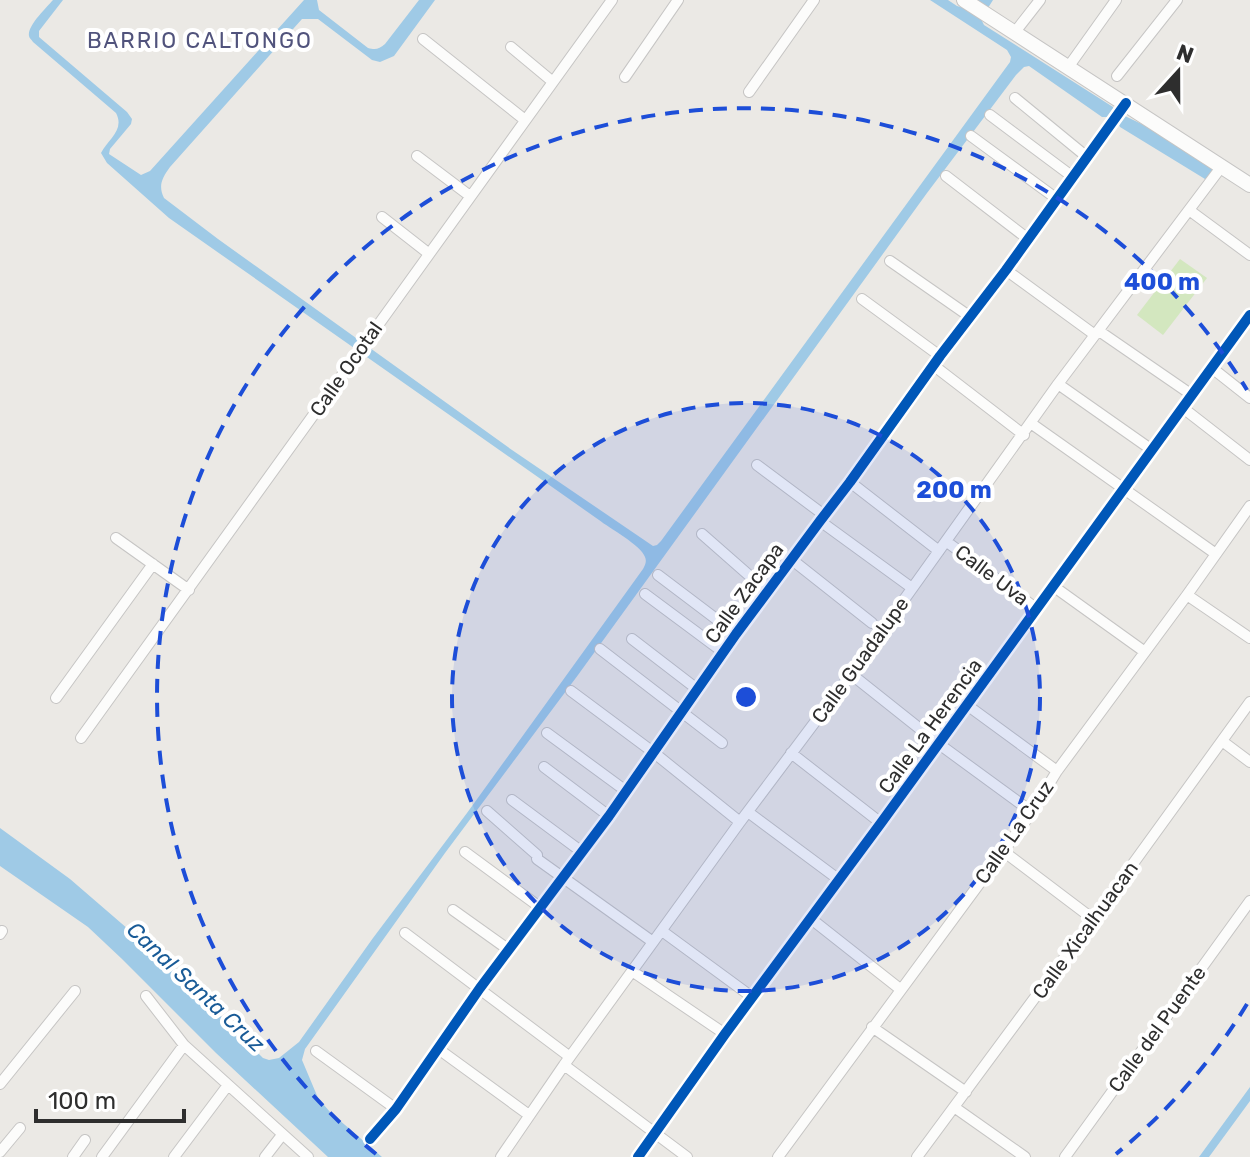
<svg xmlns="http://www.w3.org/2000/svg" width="1250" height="1157" font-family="Rubik,sans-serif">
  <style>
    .pitch { fill: #d3e7bf }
    .water { fill: #9fcae6 }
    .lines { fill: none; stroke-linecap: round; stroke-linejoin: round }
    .street-casing { stroke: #c6c5c4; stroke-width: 12 }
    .secondary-casing { stroke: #c6c5c4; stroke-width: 16 }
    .street { stroke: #fcfcfb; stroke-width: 10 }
    .secondary { stroke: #fcfcfb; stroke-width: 14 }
    .cycleway-casing { stroke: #fff; stroke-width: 15 }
    .cycleway { stroke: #0057b8; stroke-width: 10 }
    .ring { fill: none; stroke: #1d4ed8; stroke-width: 4; stroke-dasharray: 14 10 }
    .labels { text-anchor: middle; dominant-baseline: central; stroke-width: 8; stroke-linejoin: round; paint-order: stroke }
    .street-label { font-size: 20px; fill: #2e2e2e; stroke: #fff }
    .neighbourhood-label { font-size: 22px; letter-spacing: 2px; fill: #51537c; stroke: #fff }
    .water-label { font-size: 22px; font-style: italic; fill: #195b97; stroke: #fff }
    .centre { fill: #1d4ed8; stroke: #fff; stroke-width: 4 }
    .ring-label { font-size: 24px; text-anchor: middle; font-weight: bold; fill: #1d4ed8; stroke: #fff; stroke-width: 8; stroke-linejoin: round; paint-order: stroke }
  </style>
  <rect width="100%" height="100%" fill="#ebe9e5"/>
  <path class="pitch" d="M1180,259L1207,278L1163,335L1137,315Z"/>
  <path class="water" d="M53,0H63L39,31V37L127,112L132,119L131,124L110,149L109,154L141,175L150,171L304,0H317L319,10L368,48C376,50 379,49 385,44L419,0H435L394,56L380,62L372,60L318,19H302L170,167C162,178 158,186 164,198L218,239L512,450L653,546L657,545L661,541L1010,62L1011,57L1007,50L930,0H948L957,6L967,9L978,0H993L981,19L984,25L1113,107V111L1109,117H1102L1029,66L1024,67L1016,75L927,193L578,675L445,853L305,1049L302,1060L318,1098L330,1112L382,1157H328L216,1053L122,959L88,927L0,866V828L70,879L172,967L263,1058L269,1060L279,1058L299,1042L373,938L467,813L643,569C645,565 647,562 645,557C641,545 609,528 599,520L169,218L107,163L101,153C108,139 125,130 116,113L33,42C32,40 29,38 29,36C27,26 47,7 53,0Z
    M1125,116L1154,130L1212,168L1213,171L1209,178L1205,179L1120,127L1118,123Z
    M1250,1087V1101L1209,1157H1199Z"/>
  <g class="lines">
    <g class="street-casing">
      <path id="street" d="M1015,32L1040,0
        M423,39L525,120
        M511,47L553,82
        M1069,66L1116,0
        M1117,76L1177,0
        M625,77L678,0
        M749,92L814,0
        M1015,98L1087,157
        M990,115L1073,177
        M971,136L1057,199
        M417,156L470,196
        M946,176L1028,239
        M1189,210L1250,255
        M382,217L428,253
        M890,261L969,316
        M1006,270L1095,335
        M862,299L940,356
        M1099,331L1192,395
        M933,365L1024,435
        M1212,368L1250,398
        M1058,384L1152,450
        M1183,408L1250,460
        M1032,424L1216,554
        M757,465L824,515
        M850,482L939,551
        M820,521L912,588
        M702,534L768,592
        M116,538L189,590
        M947,542L1037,609
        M791,559L872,623
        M658,575L736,634
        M1053,586L1145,652
        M645,594L723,652
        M1187,595L1250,638
        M632,639L697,689
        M600,649L722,743
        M851,674L939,744L1032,812
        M571,691L653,752L740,822
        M56,698L153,564
        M967,705L1057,771
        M547,733L626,791
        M81,738C259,493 434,245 612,0
        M1222,741L1250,762
        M791,753L881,823
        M544,767L609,816
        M512,800L582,852
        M487,811L537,855V859L653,942
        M748,812L838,879
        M1003,851L1093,919
        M465,852L541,908
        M453,910L509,950
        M810,918L900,989
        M662,931L752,997
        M405,933L570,1057
        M0,934L2,931
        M632,971L725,1034
        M146,996L184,1045L308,1157
        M872,1027L966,1092
        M437,1048L529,1115
        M316,1051L396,1109
        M564,1065L687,1157
        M0,1084L75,991
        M954,1107L1025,1157
        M370,1139L396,1109L480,988L609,816L736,634L820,521L850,482L940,356L1006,270L1126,103
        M0,1152L20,1128
        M73,1157L85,1140
        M102,1157L184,1045
        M174,1157L228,1085
        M265,1157L282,1135
        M501,1157L564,1065L740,822L851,674L1058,384L1222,166
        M638,1157L725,1034L881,823L1250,315
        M778,1157L1032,812L1057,771L1187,595L1250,506
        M917,1157L1093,919L1250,702
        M1065,1157L1250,901"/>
    </g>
    <g class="secondary-casing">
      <path id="secondary" d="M964,0L1250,185"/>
    </g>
    <use href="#street" class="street"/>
    <use href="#secondary" class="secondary"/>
    <g class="cycleway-casing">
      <path id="cycleway" d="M370,1139L396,1109L480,988L609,816L736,634L820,521L850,482L940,356L1006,270L1126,103
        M638,1157L725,1034L881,823L1250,315"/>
    </g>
    <use href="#cycleway" class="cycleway"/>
  </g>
  <circle cx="746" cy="697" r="294" fill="#1d4ed8" fill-opacity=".12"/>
  <g class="ring">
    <circle cx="746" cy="697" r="294"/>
    <path d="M1247 1004A588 588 0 0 1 1116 1154M376 1154A588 588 0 1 1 1247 390"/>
  </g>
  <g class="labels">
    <g class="street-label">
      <text transform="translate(346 369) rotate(-55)">Calle Ocotal</text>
      <text transform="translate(992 575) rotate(37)">Calle Uva</text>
      <text transform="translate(744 593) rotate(-54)">Calle Zacapa</text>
      <text transform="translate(860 660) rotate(-54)">Calle Guadalupe</text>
      <text transform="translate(930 726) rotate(-54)">Calle La Herencia</text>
      <text transform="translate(1014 832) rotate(-55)">Calle La Cruz</text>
      <text transform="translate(1085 930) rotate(-54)">Calle Xicalhuacan</text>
      <text transform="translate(1157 1029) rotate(-54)">Calle del Puente</text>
    </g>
    <g class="neighbourhood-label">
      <text x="200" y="40">BARRIO CALTONGO</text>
    </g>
    <g class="water-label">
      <text transform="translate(196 987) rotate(43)">Canal Santa Cruz</text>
    </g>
  </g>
  <circle cx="746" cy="697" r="12" class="centre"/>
  <g class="ring-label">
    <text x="1162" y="290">400 m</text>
    <text x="954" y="498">200 m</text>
  </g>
  <g transform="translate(1178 72) rotate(21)" stroke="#ffffff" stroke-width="6" paint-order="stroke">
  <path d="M0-6L14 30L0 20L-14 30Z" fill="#2e2e2e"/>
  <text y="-12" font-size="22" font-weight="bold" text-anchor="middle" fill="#2e2e2e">N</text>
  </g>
  <path d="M36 1109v12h148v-12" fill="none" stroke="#2e2e2e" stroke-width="4"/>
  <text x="48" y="1109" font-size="24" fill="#2e2e2e" stroke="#ffffff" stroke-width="6" paint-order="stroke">100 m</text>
</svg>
